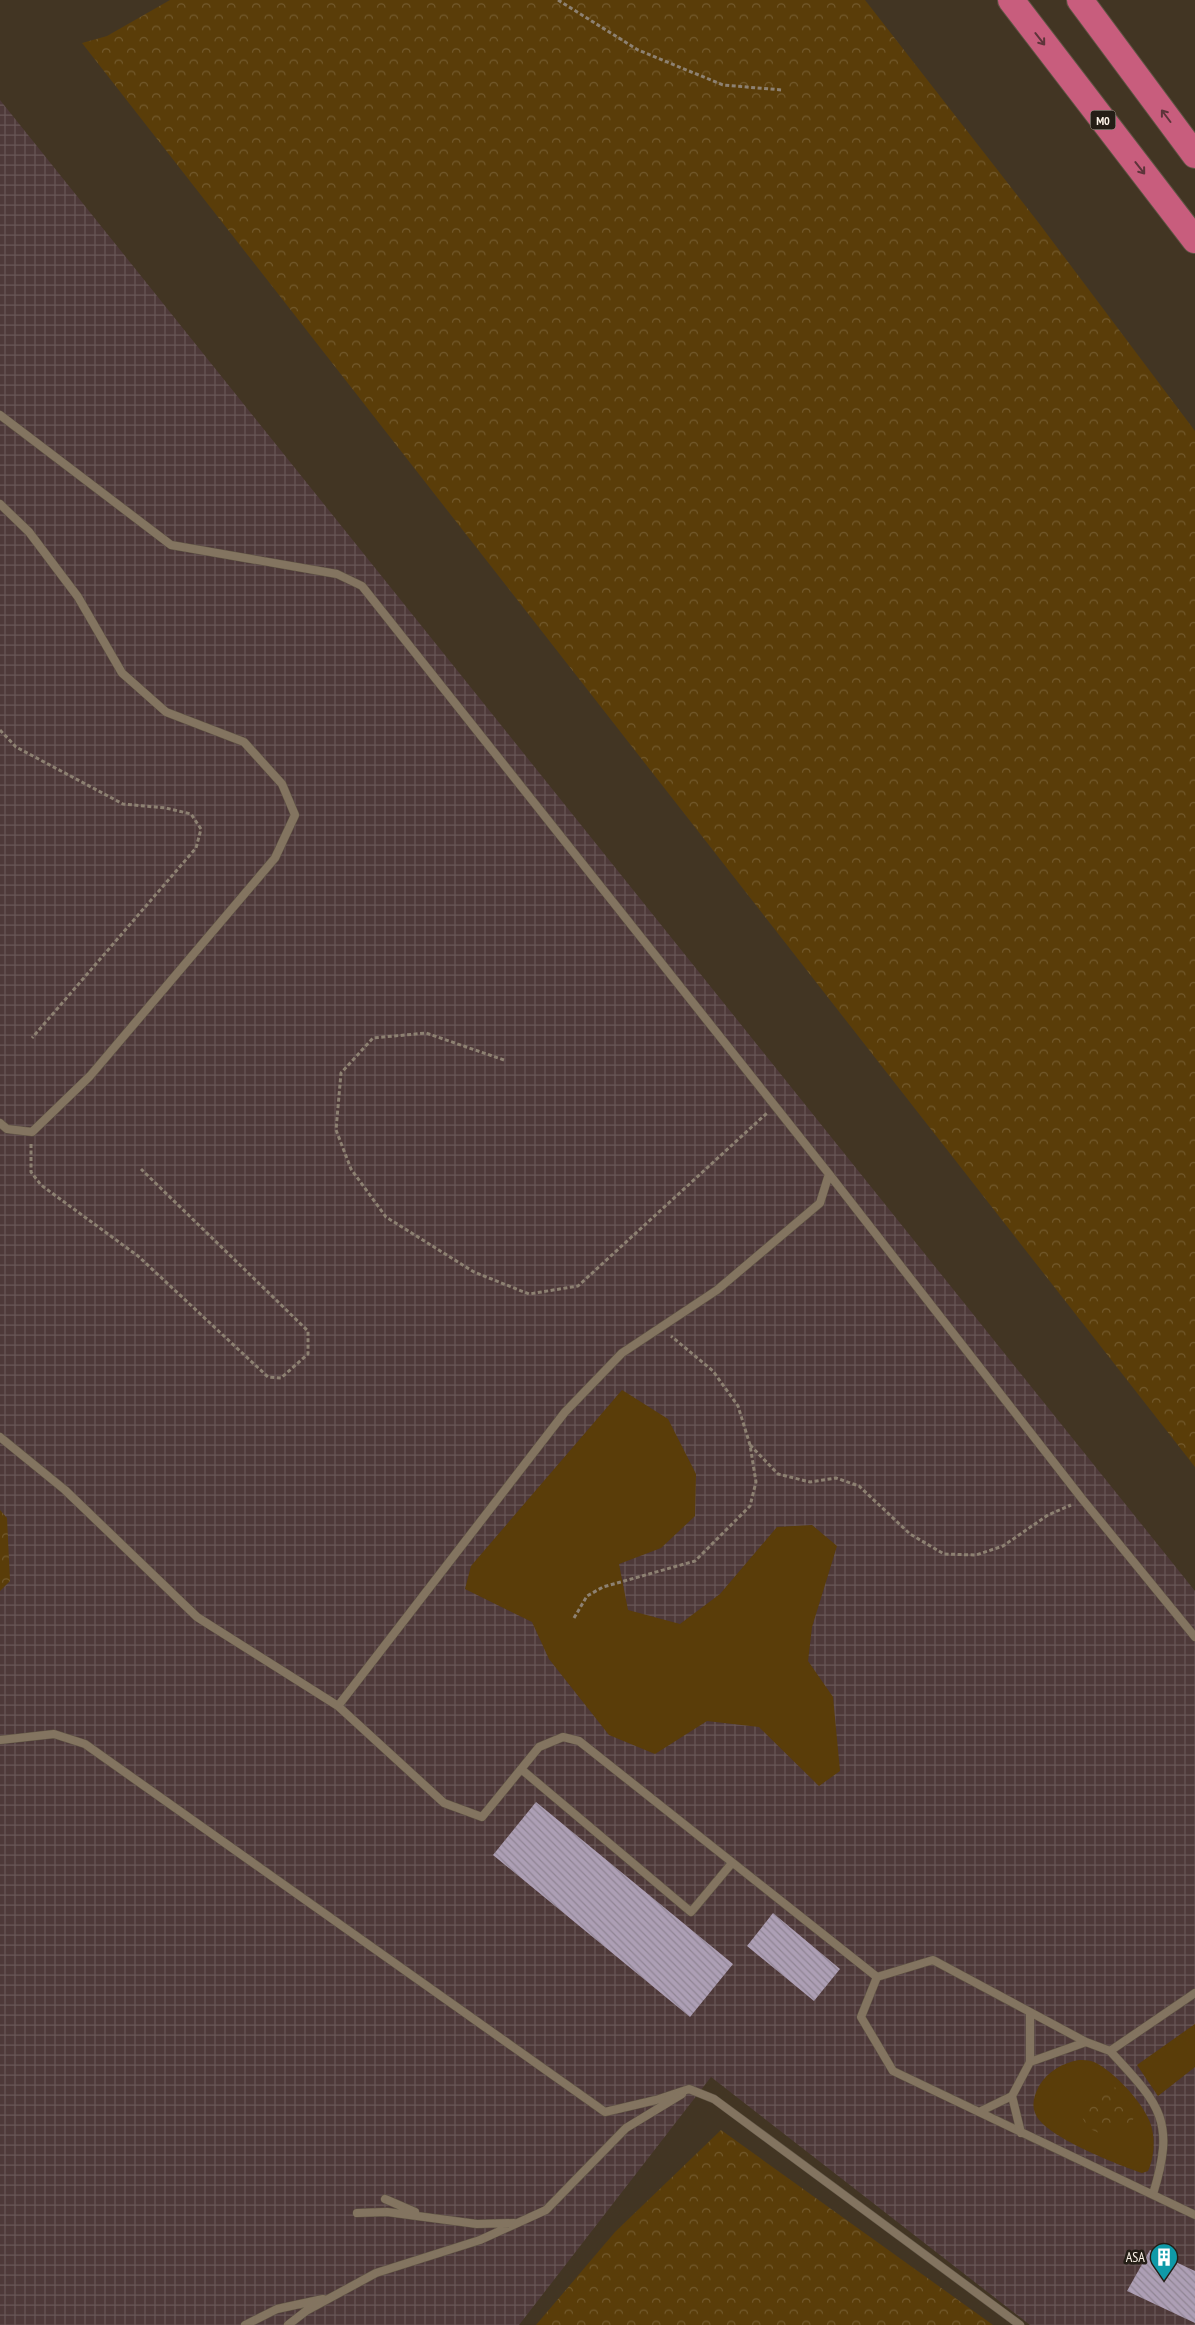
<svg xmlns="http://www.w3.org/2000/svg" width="1195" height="2325" font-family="'PT Sans Narrow',sans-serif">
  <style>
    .industrial { fill: url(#industrial-grid) }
    .grass { fill: #5a3d09 }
    .forest { fill: url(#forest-crowns) }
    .building { fill: url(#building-back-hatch) }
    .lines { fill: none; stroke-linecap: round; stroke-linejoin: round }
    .service-casing { stroke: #5f5444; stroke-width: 9 }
    .trunk-casing { stroke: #5f5444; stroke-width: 28 }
    .path { stroke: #8d8172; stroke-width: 3; stroke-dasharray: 4 2.5; stroke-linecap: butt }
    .service { stroke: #837460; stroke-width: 8 }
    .trunk { stroke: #c85d7d; stroke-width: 26 }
    .oneway { stroke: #5d343a }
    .labels { text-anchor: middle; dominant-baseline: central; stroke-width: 5; stroke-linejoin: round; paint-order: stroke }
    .shield { fill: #241e16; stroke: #bbb3a9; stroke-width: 1 }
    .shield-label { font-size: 12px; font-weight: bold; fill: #fcf3e8 }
    .poi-label { font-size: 14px; fill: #fcf3e8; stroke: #241e16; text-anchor: end }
  </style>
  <defs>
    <pattern id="industrial-grid" width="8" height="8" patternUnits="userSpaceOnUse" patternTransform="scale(1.25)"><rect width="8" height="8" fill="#4e3939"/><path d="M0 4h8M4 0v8" fill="none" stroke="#685656"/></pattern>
    <pattern id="forest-crowns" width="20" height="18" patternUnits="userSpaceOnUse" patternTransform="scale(1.25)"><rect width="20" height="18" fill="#5a3d09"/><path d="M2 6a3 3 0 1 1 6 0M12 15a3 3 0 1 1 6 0" fill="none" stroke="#735a2d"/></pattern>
    <pattern id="building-back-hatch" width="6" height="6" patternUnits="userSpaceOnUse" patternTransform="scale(1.25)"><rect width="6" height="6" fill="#ad9fb5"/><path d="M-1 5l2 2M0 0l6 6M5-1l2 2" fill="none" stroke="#908594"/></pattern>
  </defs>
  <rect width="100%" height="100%" fill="#423523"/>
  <path class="industrial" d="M0,100L1195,1591V2325H1030L711,2077L519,2325H0Z"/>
  <path class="grass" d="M622,1390L668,1419L696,1474L695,1516L661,1548L619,1564L628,1610L680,1624L720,1594L777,1527L812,1525L837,1546L812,1627L808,1661L833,1697L840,1771L819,1786L759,1727L707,1721L655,1754L609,1735L549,1659L532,1622L465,1589L471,1566Z
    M1195,2024V2067L1158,2096L1137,2065Z
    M1079,2060C1083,2060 1088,2060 1091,2061C1109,2066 1141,2101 1148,2118C1156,2133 1155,2156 1148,2171L1142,2173C1119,2165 1046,2137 1036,2115C1031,2105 1034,2096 1039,2086C1048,2071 1063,2063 1079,2060Z"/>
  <path class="forest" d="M170,0H865L1038,222L1195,431V1467L82,43L107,36Z
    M0,1510L7,1518L10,1581L0,1591Z
    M1111,2082L1136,2114L1130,2125L1118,2122L1103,2134C1087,2130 1082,2122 1080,2106L1091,2095Z
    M721,2130L993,2325H536L615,2232Z"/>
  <path class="building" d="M536,1802L733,1964L690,2017L493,1855Z
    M773,1913L840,1969L814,2001L747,1946Z
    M1150,2250L1195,2271V2323L1127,2291Z"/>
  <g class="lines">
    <g class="service-casing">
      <path id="service" d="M0,415L171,545L337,574L362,586L829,1174L1083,1500L1195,1637
        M0,504L29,532L78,597L122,673L166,712L244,742L282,784L295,815L275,858L90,1076L32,1132L7,1129L0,1123
        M0,1437L65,1490L197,1617L338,1706L444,1803L482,1817L539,1747L563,1737L579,1741L877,1977
        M338,1706L565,1412L622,1353L717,1290L820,1203L829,1174
        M0,1740L54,1734L85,1744L605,2112L656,2100L689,2089L714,2099L1020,2325
        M521,1769L691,1912L732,1863
        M1195,1993L1110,2051L1086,2042L933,1960L877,1977L861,2017L893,2071L1195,2215
        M1030,2013V2062
        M1110,2051C1160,2105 1176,2120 1153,2194
        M979,2112L1012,2096
        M1021,2133L1012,2096L1030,2062L1086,2042
        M385,2199L415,2212
        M357,2213L387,2212L477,2224L514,2223
        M245,2325L277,2309L323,2299
        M288,2325L306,2311L376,2273L480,2240L546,2210L626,2128L682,2094"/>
    </g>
    <g class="trunk-casing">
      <path id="trunk" d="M1011,0L1195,240
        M1080,0L1195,155"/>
    </g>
    <path class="path" d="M558,0L638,50L723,85L782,90
      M0,730L16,747L123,804L166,808L191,814L201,829L196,848L32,1038
      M504,1060L426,1033L373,1038L341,1073L336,1130L351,1169L386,1217L474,1272L529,1294L578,1286L767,1113
      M31,1144V1172L41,1185L138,1256L268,1377L281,1378L308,1354V1331L141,1169
      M750,1445L778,1474L810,1482L836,1478L859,1486L910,1534L944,1554L976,1555L1003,1546L1048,1515L1071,1505
      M574,1618L587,1596L603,1587L695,1561L750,1506L756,1482L750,1445L738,1406L713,1371L671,1336"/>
    <use href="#service" class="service"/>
    <use href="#trunk" class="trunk"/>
  </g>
  <defs><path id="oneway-shaft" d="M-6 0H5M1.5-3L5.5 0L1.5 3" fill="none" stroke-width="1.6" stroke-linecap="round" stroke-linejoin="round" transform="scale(1.25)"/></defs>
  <g class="oneway">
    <use href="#oneway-shaft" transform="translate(1040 39) rotate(52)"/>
    <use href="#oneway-shaft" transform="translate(1166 116) rotate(-127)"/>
    <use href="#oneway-shaft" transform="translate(1140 168) rotate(52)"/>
  </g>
  <defs>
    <g id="building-pin" transform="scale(1.4375)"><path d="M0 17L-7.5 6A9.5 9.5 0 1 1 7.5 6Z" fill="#0f9aa8" stroke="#241e16"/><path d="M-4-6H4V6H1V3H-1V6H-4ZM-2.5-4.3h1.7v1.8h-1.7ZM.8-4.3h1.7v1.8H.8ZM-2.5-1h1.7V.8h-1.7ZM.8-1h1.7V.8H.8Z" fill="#fff"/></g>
  </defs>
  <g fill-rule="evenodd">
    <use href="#building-pin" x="1164" y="2257"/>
  </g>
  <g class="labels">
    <rect class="shield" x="1090.5" y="110.5" width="25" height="19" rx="4"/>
    <g class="shield-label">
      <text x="1103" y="120">M0</text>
    </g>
    <g class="poi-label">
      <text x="1145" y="2257">ASA</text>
    </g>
  </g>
</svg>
